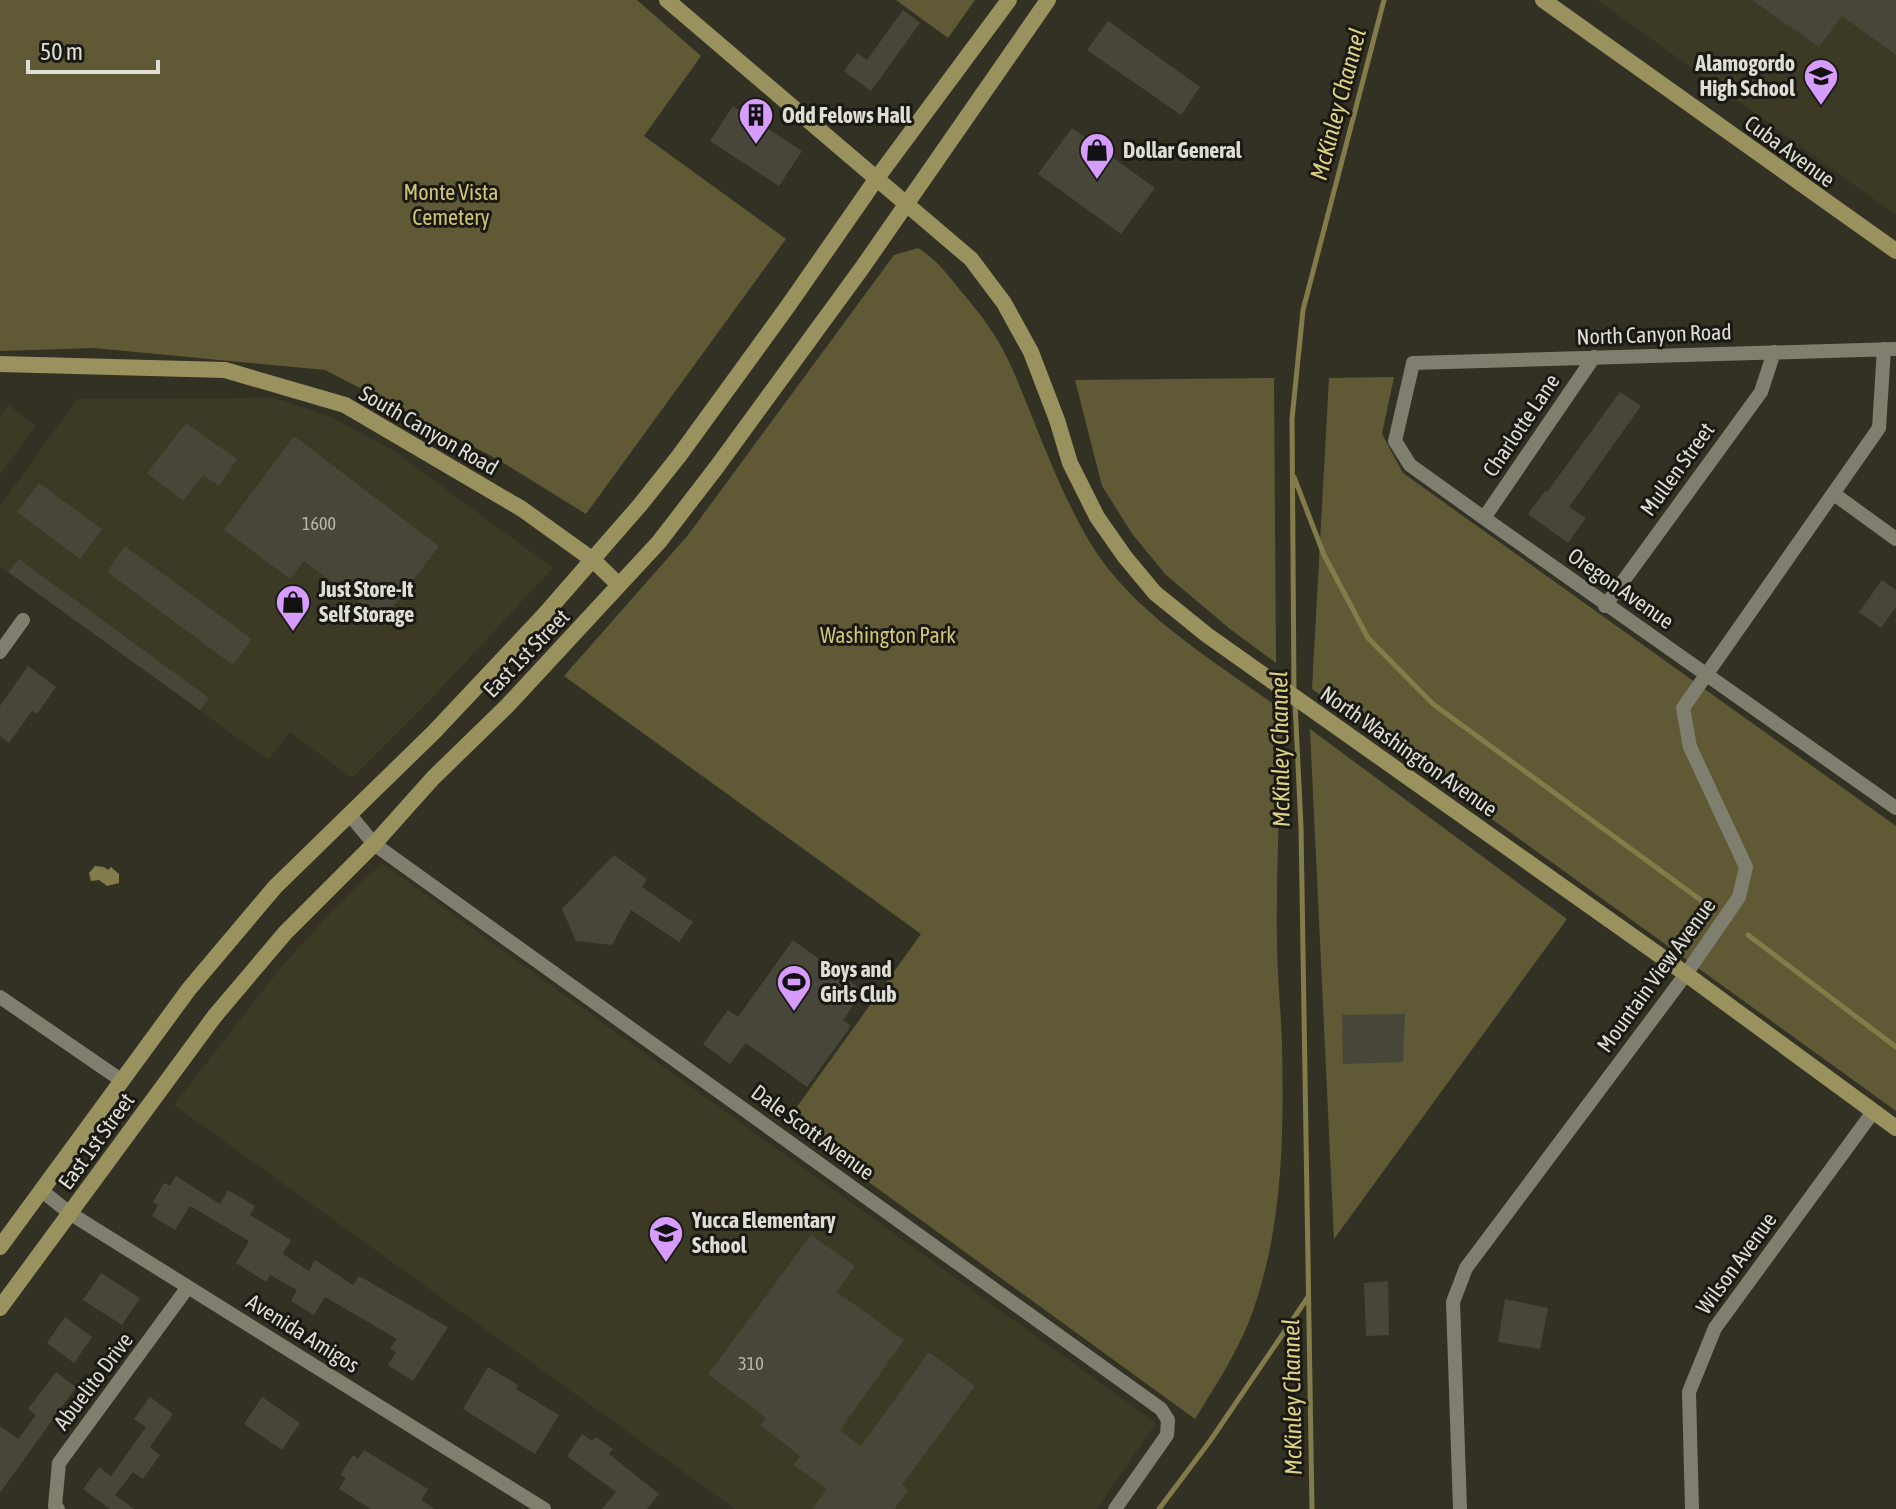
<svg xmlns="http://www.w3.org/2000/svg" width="1896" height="1509" font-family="'Asap Condensed',sans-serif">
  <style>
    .built { fill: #3c3925 }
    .green { fill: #5f5a35 }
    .water { fill: #827b4a }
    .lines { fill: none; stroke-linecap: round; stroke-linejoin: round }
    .stream { stroke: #827b4a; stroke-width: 5 }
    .building { fill: #484638 }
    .street { stroke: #807e6f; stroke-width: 14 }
    .secondary { stroke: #99925f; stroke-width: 16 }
    .labels { text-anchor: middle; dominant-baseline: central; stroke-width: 6; stroke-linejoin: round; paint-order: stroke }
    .number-label { font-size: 18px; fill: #b9b8ae }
    .poi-label { font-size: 22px; font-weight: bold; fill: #dfded5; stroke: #1a1913; text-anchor: start }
    .street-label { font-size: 22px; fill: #dfded5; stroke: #1a1913 }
    .park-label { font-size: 22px; fill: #cfc477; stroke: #1a1913 }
    .water-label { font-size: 24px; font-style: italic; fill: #ddd284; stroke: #1a1913 }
  </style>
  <rect width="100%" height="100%" fill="#333124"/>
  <path class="built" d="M1597,0H1896V215Z
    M274,398L331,417L391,449L553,568L431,699L352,778L290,732L268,760L0,566V506L77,399Z
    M8,405L36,425L0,475V416Z
    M382,863L1156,1423L1097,1509H735L174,1105L282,966L334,909Z"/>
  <path class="green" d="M0,0H637L701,56L644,136L786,239L586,514L497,459L325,370L94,348L0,351Z
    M896,0H975L948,38Z
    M918,248C936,259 947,274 960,290C980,313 999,338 1011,366C1037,425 1057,488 1091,544C1133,614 1219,664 1283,711C1280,788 1276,865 1277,941C1277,975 1281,1010 1282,1044C1284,1139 1283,1235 1248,1324C1234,1358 1214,1388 1195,1419L786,1122L921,934L564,676L688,535L894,255Z
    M1394,377L1382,434L1403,473L1896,826V1111L1312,689L1329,378Z
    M1274,378L1276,663L1230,629L1166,575L1133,535L1102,486L1075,380Z
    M1310,729L1567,919L1334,1239Z"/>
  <path class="water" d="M95,866L104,867L108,870L111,867L119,874V883L107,886L99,880L91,881L89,873Z"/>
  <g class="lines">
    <path class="stream" d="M1294,477L1324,555L1368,638L1433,704L1702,901
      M1294,692L1292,419L1303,310L1384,0
      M1295,702L1301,827L1312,1509
      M1748,935L1896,1047
      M1159,1509L1210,1441L1308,1297"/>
  </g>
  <path class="building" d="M1752,0H1896V55L1842,16L1819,47Z
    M903,10L920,23L871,91L844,71L857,53L867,60Z
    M1108,21L1200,87L1181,115L1087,50Z
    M733,106L802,151L779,186L710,141Z
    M1072,128L1155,188L1121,234L1038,174Z
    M1620,392L1641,406L1569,507L1586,518L1568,543L1528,514L1545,491L1547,492Z
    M186,423L237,459L219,486L203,475L183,501L147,473Z
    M294,436L439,546L383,620L304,561L290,579L224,530Z
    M39,483L102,529L80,559L17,512Z
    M125,546L252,639L233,665L107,572Z
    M19,559L209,698L200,710L8,572Z
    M1882,580L1896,590V607L1881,628L1859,612Z
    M28,666L56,687L37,714L32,711L9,743L0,736V706Z
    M614,855L647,879L642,887L693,922L679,942L631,910L612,945L576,941L562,909Z
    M793,940L863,991L843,1020L851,1026L807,1087L746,1043L730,1064L703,1044L728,1010L738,1017Z
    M1405,1014L1403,1062L1343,1064L1342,1015Z
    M176,1176L220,1204L228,1190L255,1206L250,1215L291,1240L283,1254L309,1271L315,1260L353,1285L359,1276L448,1327L413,1381L388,1365L396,1352L390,1349L397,1339L325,1297L314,1315L291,1301L297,1290L270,1275L266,1282L236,1263L249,1241L190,1206L175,1230L152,1216L158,1205L153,1202L164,1183L170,1186Z
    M811,1235L855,1266L837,1292L904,1340L840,1430L861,1446L929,1352L975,1386L902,1485L909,1490L894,1509H812L827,1489L793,1465L800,1456L760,1425L766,1418L708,1374Z
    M101,1273L140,1298L122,1325L83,1300Z
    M1388,1281L1389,1335L1366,1336L1364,1283Z
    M1505,1299L1548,1308L1540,1349L1498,1342Z
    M65,1317L92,1337L74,1363L47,1343Z
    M488,1367L518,1385L516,1389L559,1415L535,1454L463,1409Z
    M56,1372L76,1387L0,1493V1426L18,1439L36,1415L28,1409Z
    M150,1397L173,1414L150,1447L160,1455L143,1479L133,1472L115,1495L134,1509H110L83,1489L99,1467L111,1476L146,1427L134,1419Z
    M262,1397L300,1423L282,1450L244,1424Z
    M582,1434L592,1441L596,1437L613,1449L609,1454L659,1494L647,1509H602L616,1492L567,1456Z
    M364,1450L428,1489L421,1500L435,1509H371L339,1489L346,1478L340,1475L353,1455L358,1459Z"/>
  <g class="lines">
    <path class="street" d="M1896,349L1413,363L1395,441L1410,465L1484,518L1896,808
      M1834,494L1896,539
      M1484,518L1594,357
      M1605,606L1761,392L1774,352
      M0,652L23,620
      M350,815L374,844L1161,1409L1168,1420L1167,1435L1115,1509
      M0,997L121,1080
      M42,1191L71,1214L544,1509
      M58,1509L55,1506L59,1463L188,1287
      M1460,1509L1453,1302L1466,1268L1686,974L1739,897L1746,867L1690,747L1683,708L1879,428L1884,349
      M1692,1509L1689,1392L1715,1328L1873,1112"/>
    <path class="secondary" d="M667,0L971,259L1004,303L1031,352L1057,420L1070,463L1097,517L1125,557L1155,593L1207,635L1686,974L1896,1128
      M1543,0L1896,251
      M0,364L225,370L345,405L522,509L593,560L619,585
      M0,1247L189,989L275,887L434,732L545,614L640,505L679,456L788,306L877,178L1009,0
      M0,1308L214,1017L285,933L374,844L433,778L508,705L659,542L716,468L862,268L1048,0"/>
  </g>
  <defs>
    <g id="school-pin" transform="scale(1.8)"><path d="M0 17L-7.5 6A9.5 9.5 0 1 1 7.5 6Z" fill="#d59cfb" stroke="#1a1913"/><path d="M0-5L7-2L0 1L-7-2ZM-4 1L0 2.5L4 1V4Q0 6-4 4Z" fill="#111"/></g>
    <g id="building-pin" transform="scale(1.8)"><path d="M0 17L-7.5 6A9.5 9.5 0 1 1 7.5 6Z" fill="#d59cfb" stroke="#1a1913"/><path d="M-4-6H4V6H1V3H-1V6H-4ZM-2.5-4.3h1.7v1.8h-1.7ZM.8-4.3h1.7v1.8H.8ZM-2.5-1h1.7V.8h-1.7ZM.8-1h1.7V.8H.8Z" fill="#111"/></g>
    <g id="shop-pin" transform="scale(1.8)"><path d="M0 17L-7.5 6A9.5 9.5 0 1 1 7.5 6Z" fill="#d59cfb" stroke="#1a1913"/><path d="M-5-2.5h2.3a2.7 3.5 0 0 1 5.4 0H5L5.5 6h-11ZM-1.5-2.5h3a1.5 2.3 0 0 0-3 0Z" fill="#111"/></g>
    <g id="stadium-pin" transform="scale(1.8)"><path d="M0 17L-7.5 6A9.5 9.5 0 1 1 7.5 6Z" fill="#d59cfb" stroke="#1a1913"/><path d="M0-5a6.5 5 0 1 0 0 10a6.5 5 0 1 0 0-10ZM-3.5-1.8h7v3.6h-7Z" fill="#111"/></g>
  </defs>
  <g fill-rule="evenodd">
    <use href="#school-pin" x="1821" y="76"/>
    <use href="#building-pin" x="756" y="115"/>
    <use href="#shop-pin" x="1097" y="150"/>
    <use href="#shop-pin" x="293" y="602"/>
    <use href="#stadium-pin" x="794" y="982"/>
    <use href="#school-pin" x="666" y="1233"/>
  </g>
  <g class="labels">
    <g class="number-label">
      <text x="319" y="523">1600</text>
      <text x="751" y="1363">310</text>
    </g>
    <g class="poi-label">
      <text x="1795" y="63" text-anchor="end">Alamogordo<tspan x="1795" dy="25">High School</tspan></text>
      <text x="782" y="115">Odd Felows Hall</text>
      <text x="1123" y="150">Dollar General</text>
      <text x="319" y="589">Just Store-It<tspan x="319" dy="25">Self Storage</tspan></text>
      <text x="820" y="969">Boys and<tspan x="820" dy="25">Girls Club</tspan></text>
      <text x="692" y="1220">Yucca Elementary<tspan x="692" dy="25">School</tspan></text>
    </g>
    <g class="street-label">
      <text transform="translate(1790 151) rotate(36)">Cuba Avenue</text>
      <text transform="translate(1654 334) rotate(-2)">North Canyon Road</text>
      <text transform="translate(1521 425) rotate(-56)">Charlotte Lane</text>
      <text transform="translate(429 430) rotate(30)">South Canyon Road</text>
      <text transform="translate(1677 469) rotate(-54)">Mullen Street</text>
      <text transform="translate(1621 588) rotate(35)">Oregon Avenue</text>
      <text transform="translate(526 653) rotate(-46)">East 1st Street</text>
      <text transform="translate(1409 751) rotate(35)">North Washington Avenue</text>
      <text transform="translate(1656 975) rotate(-54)">Mountain View Avenue</text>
      <text transform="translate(813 1132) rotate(36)">Dale Scott Avenue</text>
      <text transform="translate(96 1141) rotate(-54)">East 1st Street</text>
      <text transform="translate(1736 1263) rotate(-54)">Wilson Avenue</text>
      <text transform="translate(303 1333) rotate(32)">Avenida Amigos</text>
      <text transform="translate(93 1381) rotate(-53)">Abuelito Drive</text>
    </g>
    <g class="park-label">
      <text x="451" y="192">Monte Vista<tspan x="451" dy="25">Cemetery</tspan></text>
      <text x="888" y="635">Washington Park</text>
    </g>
    <g class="water-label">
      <text transform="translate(1338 104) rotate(-75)">McKinley Channel</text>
      <text transform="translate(1280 749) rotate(-91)">McKinley Channel</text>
      <text transform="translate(1292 1397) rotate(-91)">McKinley Channel</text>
    </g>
  </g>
  <path d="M28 60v12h130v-12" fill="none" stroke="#dfded5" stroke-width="4"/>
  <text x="40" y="60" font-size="24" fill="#dfded5" stroke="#1a1913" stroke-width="6" paint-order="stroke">50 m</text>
</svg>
